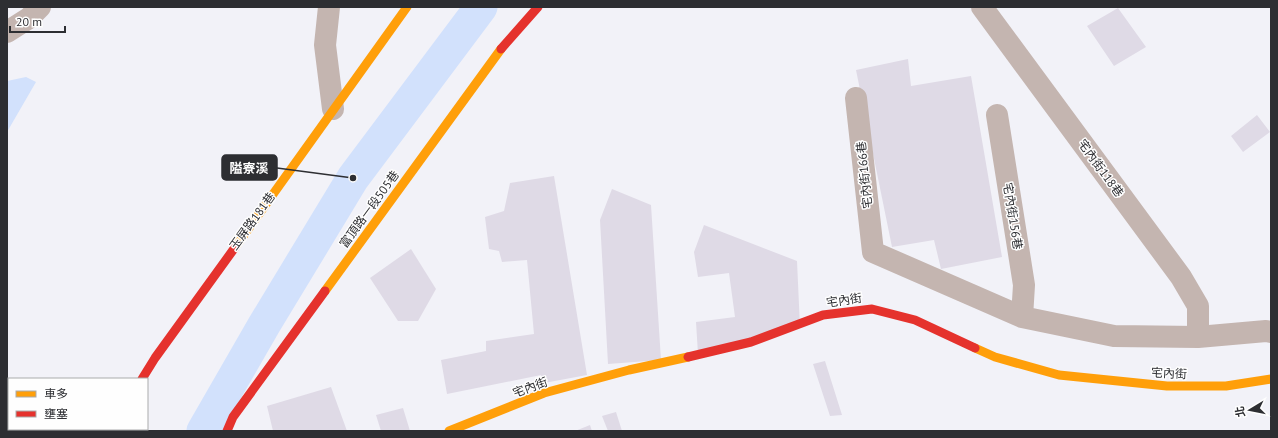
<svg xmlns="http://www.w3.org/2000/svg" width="1278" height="438" font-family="'PT Sans','Noto Sans TC',sans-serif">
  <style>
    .water { fill: #d2e1fc }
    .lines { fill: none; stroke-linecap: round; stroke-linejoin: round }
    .river { stroke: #d2e1fc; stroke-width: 33 }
    .building { fill: #dfdae6 }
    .street { stroke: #c4b5b0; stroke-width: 22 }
    .slow { stroke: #ff9f0a; stroke-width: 9 }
    .jam { stroke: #e5322d; stroke-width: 9 }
    .labels { text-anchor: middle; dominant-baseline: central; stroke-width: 3; stroke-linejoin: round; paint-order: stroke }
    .street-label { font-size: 12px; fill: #2d2e32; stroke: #fefefe }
    .leader { fill: none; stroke: #2d2e32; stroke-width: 1.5 }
    .callout-dot { fill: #2d2e32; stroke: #fefefe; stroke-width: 1.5 }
    .callout { fill: #2d2e32; stroke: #2d2e32; stroke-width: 1.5 }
    .callout-label { font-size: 13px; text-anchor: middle; font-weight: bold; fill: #fff }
  </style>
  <rect width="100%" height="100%" fill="#f2f2f8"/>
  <path class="water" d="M26,77L36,82L7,132V81Z"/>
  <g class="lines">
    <path class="river" d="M203,431L264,325L353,178L481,7"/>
  </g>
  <path class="building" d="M1118,8L1146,47L1114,66L1087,26Z
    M908,59L911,86L971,76L1002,257L941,269L934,240L892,247L856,70Z
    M1257,115L1270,132L1243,152L1231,136Z
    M554,176L587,375L544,383L541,375L447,394L441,360L486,351V341L534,334L527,260L502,262L499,251L489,249L485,217L504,211L510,183Z
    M612,189L651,205L661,360L608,364L600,220Z
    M704,225L797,261L800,327L698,354L696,322L735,317L729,273L698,277L694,252Z
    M411,249L436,289L418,321H398L370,278Z
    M825,361L842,415L830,416L813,364Z
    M331,387L347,431H273L267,406Z
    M403,408L410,431H381L376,415Z
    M616,412L622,431H608L602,416Z
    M590,425L592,431H575Z"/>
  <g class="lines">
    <path class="street" d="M329,7L325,45L333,109
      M982,7L1181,277L1198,306V337
      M7,32L29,18L40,7
      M856,98L873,252L1022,317L1114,336L1198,337L1266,331L1271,332
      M997,115L1024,285L1022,317
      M120,431L121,429"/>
    <path class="slow" d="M236,246L407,7
      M325,291L501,49
      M975,348L995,357L1059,375L1167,386H1226L1271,379
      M449,431L544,393L629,370L688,357"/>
    <path class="jam" d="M501,49L538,7
      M688,357L751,342L823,315L872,309L915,320L975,348
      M142,379L155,358L236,246
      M227,431L233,417L325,291"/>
  </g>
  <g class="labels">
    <g class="street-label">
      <text transform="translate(1101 168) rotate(54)">宅內街118巷</text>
      <text transform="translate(864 175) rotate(-96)">宅內街166巷</text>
      <text transform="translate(369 209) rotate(-54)">富頂路一段505巷</text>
      <text transform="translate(1013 216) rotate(81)">宅內街156巷</text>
      <text transform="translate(252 221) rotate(-54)">玉屏路181巷</text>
      <text transform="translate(844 300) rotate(-8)">宅內街</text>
      <text transform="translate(1169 373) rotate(3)">宅內街</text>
      <text transform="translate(530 387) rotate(-20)">宅內街</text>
    </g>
  </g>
  <path class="leader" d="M353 178L277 168"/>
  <circle class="callout-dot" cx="353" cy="178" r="4"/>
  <rect class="callout" x="222" y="155" width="55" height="25" rx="4"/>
  <g class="callout-label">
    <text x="249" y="173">隘寮溪</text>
  </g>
  <rect width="1278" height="438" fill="none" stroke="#2d2e32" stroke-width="16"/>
  <rect x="8" y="378" width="140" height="52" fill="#fefefe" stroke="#aaabac"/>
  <rect x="16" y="391" width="20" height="6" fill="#ff9f0a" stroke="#aaabac"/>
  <text x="44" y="398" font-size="12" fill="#2d2e32">車多</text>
  <rect x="16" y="411" width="20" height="6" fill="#e5322d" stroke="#aaabac"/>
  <text x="44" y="418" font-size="12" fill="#2d2e32">壅塞</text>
  <g transform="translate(1250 410) rotate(260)" stroke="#fefefe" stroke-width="3" paint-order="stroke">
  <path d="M0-3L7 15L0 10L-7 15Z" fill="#2d2e32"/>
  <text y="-6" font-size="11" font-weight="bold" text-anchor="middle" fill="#2d2e32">北</text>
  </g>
  <path d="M10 26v6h55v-6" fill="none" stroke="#2d2e32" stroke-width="2"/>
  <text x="16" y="26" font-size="12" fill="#2d2e32" stroke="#fefefe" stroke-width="3" paint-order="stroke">20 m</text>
</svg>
